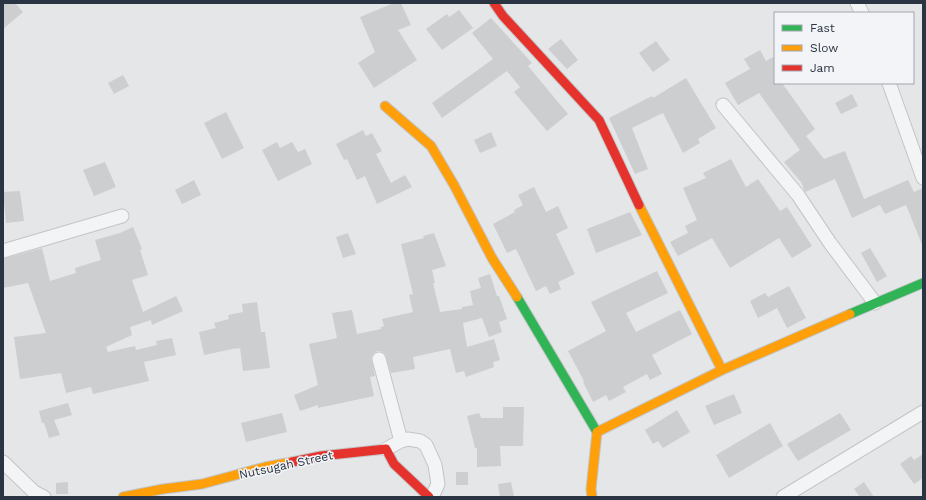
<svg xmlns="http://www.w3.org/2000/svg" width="926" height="500" font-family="'Work Sans',sans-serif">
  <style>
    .building { fill: #ccced0 }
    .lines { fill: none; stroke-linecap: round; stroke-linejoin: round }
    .street-casing { stroke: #c2c4c6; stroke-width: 15 }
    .fast-casing { stroke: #c2c4c6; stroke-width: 11 }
    .slow-casing { stroke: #c2c4c6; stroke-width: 11 }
    .jam-casing { stroke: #c2c4c6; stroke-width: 11 }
    .street { stroke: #f3f4f5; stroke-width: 13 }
    .fast { stroke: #30b455; stroke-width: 9 }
    .slow { stroke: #ff9f0a; stroke-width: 9 }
    .jam { stroke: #e5322d; stroke-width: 9 }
    .labels { text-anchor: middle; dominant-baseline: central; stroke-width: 3; stroke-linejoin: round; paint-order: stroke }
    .street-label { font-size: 12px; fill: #2a3442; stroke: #f2f4f8 }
  </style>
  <rect width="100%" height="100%" fill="#e4e6e8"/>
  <path class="building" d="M3,3H15L23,12L3,29Z
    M394,3H401L411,25L398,30L417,60L374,88L358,63L375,52L360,17Z
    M459,10L473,28L442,50L426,29L447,14L449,17Z
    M491,18L532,63L528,66L568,114L547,131L514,92L520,87L507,71L442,118L432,103L493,59L472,33Z
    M561,39L578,60L567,69L548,49Z
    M656,41L670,60L653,72L639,53Z
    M760,50L766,61L775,56V83H782L815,129L806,136L824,159L845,151L864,199L908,180L914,192L923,188V247L906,205L885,214L880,205L852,218L835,179L805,192L801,182L784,162L800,150L759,93L738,105L725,83L750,69L744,59Z
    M123,75L129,86L114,94L108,83Z
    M686,78L716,128L698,139L700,143L683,153L663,113L632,128L648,169L635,174L609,118L652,96L653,98Z
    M852,94L858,106L841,114L835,103Z
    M226,112L244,148L222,159L204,123Z
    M363,130L366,136L372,133L382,151L376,154L391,183L405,175L412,187L377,204L365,176L357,180L347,159L344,160L336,144Z
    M491,132L497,146L480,153L474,140Z
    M277,142L280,148L292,142L298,152L305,149L312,164L278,181L262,150Z
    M731,159L746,187L758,179L780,211L787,207L812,246L792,258L779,238L730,268L712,238L678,256L670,242L688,233L685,226L697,220L683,188L706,178L703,173Z
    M105,162L116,187L94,196L83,170Z
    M194,180L201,195L182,204L175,190Z
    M534,187L546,212L558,206L568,228L556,234L575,274L558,282L561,289L550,294L546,286L536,291L516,249L507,253L493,224L515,212L514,210L523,205L518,195Z
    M20,191L24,221L6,223L3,192Z
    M630,212L642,235L596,253L587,229Z
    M133,227L142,249L140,250L148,275L132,280L143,312L176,296L183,311L152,325L151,320L130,327L132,335L106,347L108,352L135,346L136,350L157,345L156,341L172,338L176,355L144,362L149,381L93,394L91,387L66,393L61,373L20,379L14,337L46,333L28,283L3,288V259L42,248L50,281L76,273L75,268L101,260L95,240L120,233Z
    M348,233L356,254L343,258L336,237Z
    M434,233L446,266L432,270L435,283H433L440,312L462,309V307L473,305L470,291L481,288L478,278L490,274L497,296H499L507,319L499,322L502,332L489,337L482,318L463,323L467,347L494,339L500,360L493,362L494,367L466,377L464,371L456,373L450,349L413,357L415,369L391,373L385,354L381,351H377L374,353L371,357L375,376L370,377L374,396L318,408V405L300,411L294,395L318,385L309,344L337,338L332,313L352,310L357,334L381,329V327L384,326L382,319L413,312L409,295L413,294L401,244L424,238L423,236Z
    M870,248L887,276L877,282L861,253Z
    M657,271L668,293L626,313L636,332L680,310L692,334L652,355L662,374L650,380L647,374L623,387L626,392L609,401L606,395L593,402L583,382L584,381L568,351L606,331L591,302Z
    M789,286L806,318L787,328L777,308L758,318L750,301L765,293L768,297Z
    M257,302L261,332H265L270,368L243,371L240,348L237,349V348L204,355L199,332L216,328L214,323L229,319L228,315L243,312L242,304Z
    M734,394L742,413L714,425L705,406Z
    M68,403L72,415L54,420L60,435L49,438L44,423H42L39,411Z
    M503,407H524L523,446H500L501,466L477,467V448H475L467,416L479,413L481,418H503Z
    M677,410L690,432L663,448L658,441L653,444L645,430Z
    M282,413L287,432L246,442L241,423Z
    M840,413L851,430L798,461L787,444Z
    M770,423L783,446L729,478L716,455Z
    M923,454V478L914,484L900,464L911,456L914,460Z
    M456,472H468V485H456Z
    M68,482V494H56V483Z
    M511,482L514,497H500L498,484Z
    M864,482L874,497H860L854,489Z"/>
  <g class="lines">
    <g class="street-casing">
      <path id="street" d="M857,3L862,13
        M889,83L923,178
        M723,105L798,195L830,243L875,303
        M3,251L122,216
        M379,359L401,441
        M386,449L401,441L408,439L420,441L426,445L435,465L438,484L432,497
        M3,462L34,492L44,497
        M783,497L923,412"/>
    </g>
    <g class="fast-casing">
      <path id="fast" d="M517,297L597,432
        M850,314L923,283"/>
    </g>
    <g class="slow-casing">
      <path id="slow" d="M385,106L431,146L454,185L492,258L517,297
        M639,205L722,370
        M123,497L163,489L202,484L265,467L292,462
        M592,497L591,489L597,432L722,370L850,314"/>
    </g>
    <g class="jam-casing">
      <path id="jam" d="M494,3L503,16L599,120L639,205
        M292,462L321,456L386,449L394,464L429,497"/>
    </g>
    <use href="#street" class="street"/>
    <use href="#fast" class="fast"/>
    <use href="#slow" class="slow"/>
    <use href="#jam" class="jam"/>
  </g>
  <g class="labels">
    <g class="street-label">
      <text transform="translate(286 465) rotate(-12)">Nutsugah Street</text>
    </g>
  </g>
  <rect width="926" height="500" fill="none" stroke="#2a3442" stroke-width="8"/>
  <rect x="774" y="12" width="140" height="72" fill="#f2f4f8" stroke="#a2a7af"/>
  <rect x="782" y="25" width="20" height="6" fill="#30b455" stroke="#a2a7af"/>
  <text x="810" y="32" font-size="12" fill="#2a3442">Fast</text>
  <rect x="782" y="45" width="20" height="6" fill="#ff9f0a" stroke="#a2a7af"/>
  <text x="810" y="52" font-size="12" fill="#2a3442">Slow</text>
  <rect x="782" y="65" width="20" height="6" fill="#e5322d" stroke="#a2a7af"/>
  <text x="810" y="72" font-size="12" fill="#2a3442">Jam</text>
</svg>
